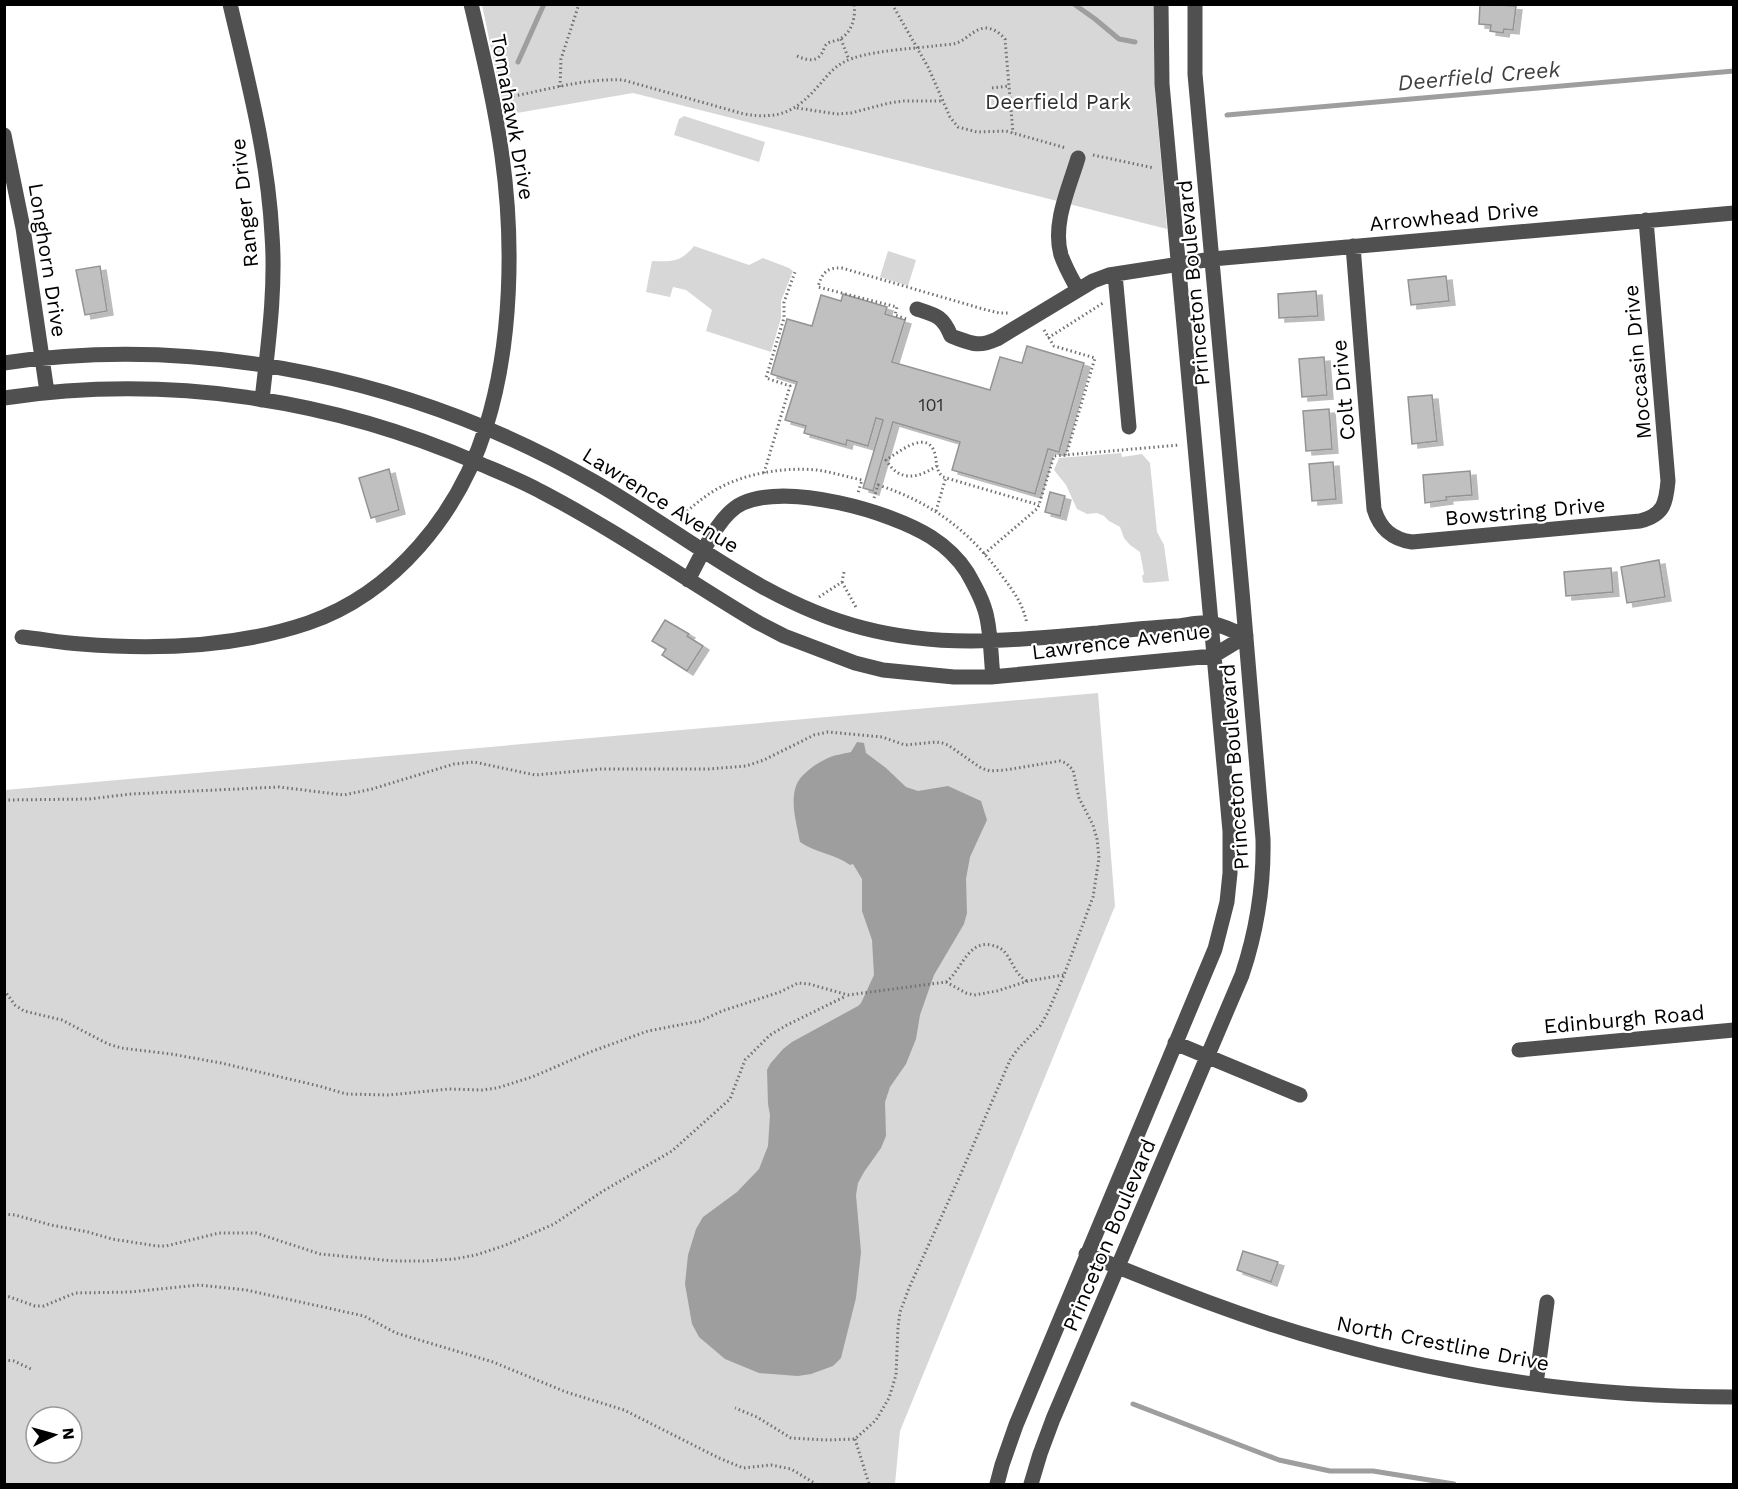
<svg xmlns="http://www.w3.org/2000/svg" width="1738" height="1489" font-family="'Work Sans',sans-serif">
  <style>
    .green { fill: #d7d7d7; fill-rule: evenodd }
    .water { fill: #9e9e9e }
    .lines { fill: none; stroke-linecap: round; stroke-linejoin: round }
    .stream { stroke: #9e9e9e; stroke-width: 5 }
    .building { fill: #c0c0c0; stroke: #949494; stroke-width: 1.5; filter: url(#shadow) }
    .path { stroke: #727272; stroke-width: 3; stroke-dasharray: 1.5 3; stroke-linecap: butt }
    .minor { stroke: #505050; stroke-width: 15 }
    .labels { text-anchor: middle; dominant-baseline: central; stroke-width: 4.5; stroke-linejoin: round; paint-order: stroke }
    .number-label { font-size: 18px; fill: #303030 }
    .park-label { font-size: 21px; fill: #2e2e2e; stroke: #fff }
    .street-label { font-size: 21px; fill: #000; stroke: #fff }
    .water-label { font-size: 22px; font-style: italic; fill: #3f3f3f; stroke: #fff }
  </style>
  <defs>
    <filter id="shadow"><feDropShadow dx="6" dy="4" stdDeviation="0" flood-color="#0004"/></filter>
  </defs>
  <rect width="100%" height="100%" fill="#fff"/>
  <path class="green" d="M482,5H1153L1155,92L1167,229L633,93L505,115Z
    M684,116L765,142L759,162L674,135L679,119Z
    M694,246L749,265L763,258L789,268L793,271L781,301V318L771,352L706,331L712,310L686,290L673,287L670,297L646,292L652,261C672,262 681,262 694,246Z
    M888,251L916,260L908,286L880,277Z
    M1121,453L1122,457L1142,454L1150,463L1157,532L1164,545L1169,581L1146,583L1143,582L1142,576L1144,574L1140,552L1130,545L1124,538L1120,527L1109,521L1104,516L1097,513L1087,514L1077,509L1066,485L1054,470L1059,458Z
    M1098,693L1115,906L900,1431L895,1484H5V790ZM36,1417H72V1453H36Z"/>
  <path class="water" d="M857,742L864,743L866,753L886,768L906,787L918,791L948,786L981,801L987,820L970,857L966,879L967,913L964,924L934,975L920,1015L916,1039L906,1064L890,1087L885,1102L886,1136L881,1148L864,1172L858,1183L856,1195L861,1252L856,1298L841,1358L833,1366L811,1374L798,1376L759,1373L725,1359L699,1337L692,1324L685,1284L688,1255L696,1229L703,1217L737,1192L759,1169L768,1146L770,1115L768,1104L767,1070L770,1064L783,1049L792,1042L858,1006L861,1003L874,975L872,940L862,911V879L853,864L850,865C835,854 816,853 800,842C797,825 790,803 796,786C800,774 817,763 828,758C834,755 843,754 851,752Z"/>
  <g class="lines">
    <path class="stream" d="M1074,4L1095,19L1119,39L1135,42
      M518,62L544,4
      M1227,115L1734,71
      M1133,1404L1279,1460L1330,1471H1373L1454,1484"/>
  </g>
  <path class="building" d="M1480,4L1516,6L1513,30L1504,29L1503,33L1490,31L1491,25L1479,24Z
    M100,266L107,311L85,315L76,270Z
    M1446,276L1449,301L1411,305L1408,280Z
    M1316,291L1318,316L1279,318L1278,294Z
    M843,294L887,307L885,314L905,320L892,362L990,390L1000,357L1022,363L1027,346L1084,363L1059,452L1048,449L1035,494L952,470L960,442L893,422L873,491L863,488L883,420L876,418L868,446L847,440L846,445L804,433L806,426L785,420L797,382L771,374L787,319L812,326L821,295L841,301Z
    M1324,357L1327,395L1302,397L1299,359Z
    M1432,395L1437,441L1412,444L1408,397Z
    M1329,409L1332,449L1306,451L1303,411Z
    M1333,462L1336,499L1312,501L1309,464Z
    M389,469L399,510L371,518L359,478Z
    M1470,471L1472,495L1446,497L1447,500L1425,503L1423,475Z
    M1050,492L1065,496L1060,516L1045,512Z
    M1659,560L1665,597L1627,603L1621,567Z
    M1611,568L1613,592L1566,596L1564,572Z
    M665,620L689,634L687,636L703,646L687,671L662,655L666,649L652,641Z
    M1243,1251L1278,1262L1271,1282L1237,1270Z"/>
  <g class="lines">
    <path class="path" d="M892,4L928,67L950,117L958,127L977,132L1006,131L1066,148
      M841,39L849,60
      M797,56C806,60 816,63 822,53C824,50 824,46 827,44C830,41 837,41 840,39C852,32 856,17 854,4
      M560,87L561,59L579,4
      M992,88L1010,86
      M509,97C547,90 585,78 623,80L744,114C780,120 797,111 820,84C827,76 834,67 844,62C864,51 910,49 934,46C941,45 950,45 957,43C967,39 974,29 985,28C993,28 1000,33 1005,39L1013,133
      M797,108L837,114L851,113L889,103L904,101H943
      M1093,155L1154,168
      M906,319L895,315L897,307L818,287C822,273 827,267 842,268L983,309L999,313H1010
      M1044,330L1054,346L1095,358L1066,455
      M1048,338L1103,303
      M937,466C918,478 900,483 886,460C899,452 928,428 935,454C937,463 936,471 943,477L1039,505
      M764,473L790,386L766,378L784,318V302L795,272
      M874,498L878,485C931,502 970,531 1002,576C1014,592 1023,604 1027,624
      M936,511L946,477
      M680,517C692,507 703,497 717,489C746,473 784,467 817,470C832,472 847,477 862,480L858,493
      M984,554L1038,508L1054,456L1179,445
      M842,582L857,609
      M819,597L842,582L844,572
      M4,800L89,799L131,794L279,787L344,795L372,789L454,764L474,762L535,775L601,769H709L746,766L764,760L814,735L828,732L882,737L905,745L936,742L942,743L948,745L981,768L990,771L1005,770L1060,761L1066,763L1073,770L1079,798L1093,825L1097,839L1099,858L1093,897L1064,975L1047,1014L1040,1026L1017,1050L1010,1060L959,1178L909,1288L900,1312L898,1327L896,1375L889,1398L876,1420L855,1439L828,1440L791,1438L757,1417L735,1408
      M946,982C961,971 968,940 991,945C999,947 1003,949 1007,955C1014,965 1016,975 1027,981
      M4,990L15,1005L24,1011L62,1020L108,1044L121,1048L171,1054L221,1063L319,1086L346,1094L389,1095L449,1089L482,1090L497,1088L532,1077L590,1052L648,1031L700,1021L722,1011L780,992L798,983L809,984L848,995L946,982L966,993L974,995L997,991L1028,981L1064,975
      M4,1214L15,1215L51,1225L88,1232L112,1239L157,1246H166L219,1233H256L320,1254L394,1261H424L454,1259L476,1255L506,1245L554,1224L603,1191L672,1151L730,1099L745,1060L770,1035L787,1025L846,996
      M4,1295L35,1306H44L75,1293L130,1292L199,1285L246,1290L364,1316L396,1333L493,1362L566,1392L624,1410L719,1458L743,1468L771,1465L791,1469L816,1484
      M4,1360L14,1361L33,1370
      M855,1439L869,1484"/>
    <path class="minor" d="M230,4C248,81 268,156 272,235C276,290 268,345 262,400
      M4,135L23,228L47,392
      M1078,158C1069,188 1052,224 1061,255C1065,267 1072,279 1078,290
      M1353,246L1374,509C1380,529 1392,539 1412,542L1640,521C1664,515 1666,503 1668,481L1646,220
      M1115,274L1129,427
      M917,309C936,315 943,316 951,336C971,343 977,348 997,339L1093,281L1109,275L1212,259L1734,213
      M4,363C206,334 417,380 593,481C681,531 763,603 863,628C943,649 1016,640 1098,633C1124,630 1150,628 1176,626C1187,625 1199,622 1209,623C1221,624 1235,632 1246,636
      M4,398C166,374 329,398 478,463C499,472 520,480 540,491C615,530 685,579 757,622L784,636L855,663L883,670L954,677H991L1213,656L1246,636
      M688,580C701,557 718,514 743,503C789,483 890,511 931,537C945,546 958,558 967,572C975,586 984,602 987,618C991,637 991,658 993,677
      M22,637C42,639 62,643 81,644C155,650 237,647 308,623C395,593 459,513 486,427C512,344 514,242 502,156C495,105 483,55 471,4
      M1175,1043L1300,1095
      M1519,1050L1734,1030
      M1086,1254C1167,1287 1246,1319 1330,1342C1460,1379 1598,1397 1734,1397
      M1536,1384L1547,1302
      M997,1484L1002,1465L1016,1425L1215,949L1227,902L1230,873V831L1162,84L1161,4
      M1031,1484L1040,1454L1053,1419L1242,975C1257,930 1264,886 1263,839L1242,591L1195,74V4"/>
  </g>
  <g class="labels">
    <g class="number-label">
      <text x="931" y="404">101</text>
    </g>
    <g class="park-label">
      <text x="1058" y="101">Deerfield Park</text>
    </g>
    <g class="street-label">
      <text transform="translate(513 117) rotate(80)">Tomahawk Drive</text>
      <text transform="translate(244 203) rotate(-96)">Ranger Drive</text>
      <text transform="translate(1454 216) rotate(-5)">Arrowhead Drive</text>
      <text transform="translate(48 260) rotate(81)">Longhorn Drive</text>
      <text transform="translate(1193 283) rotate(-95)">Princeton Boulevard</text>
      <text transform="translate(1637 362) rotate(-95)">Moccasin Drive</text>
      <text transform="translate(1343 390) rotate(-95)">Colt Drive</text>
      <text transform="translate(661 500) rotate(32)">Lawrence Avenue</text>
      <text transform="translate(1525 511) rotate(-5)">Bowstring Drive</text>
      <text transform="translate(1121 641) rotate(-7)">Lawrence Avenue</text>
      <text transform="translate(1234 767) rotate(-94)">Princeton Boulevard</text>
      <text transform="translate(1624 1019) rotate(-5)">Edinburgh Road</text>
      <text transform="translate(1109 1235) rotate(-67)">Princeton Boulevard</text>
      <text transform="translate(1443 1343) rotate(11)">North Crestline Drive</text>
    </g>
    <g class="water-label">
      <text transform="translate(1479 76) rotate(-5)">Deerfield Creek</text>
    </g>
  </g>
  <rect width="1738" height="1489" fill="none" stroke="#000000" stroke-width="12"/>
  <g transform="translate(54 1435) rotate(85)"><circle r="28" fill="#ffffff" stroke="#999999" stroke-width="1.5"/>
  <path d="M0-4.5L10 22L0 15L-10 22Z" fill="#000000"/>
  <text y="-9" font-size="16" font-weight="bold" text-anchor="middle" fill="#000000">N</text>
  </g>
</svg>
